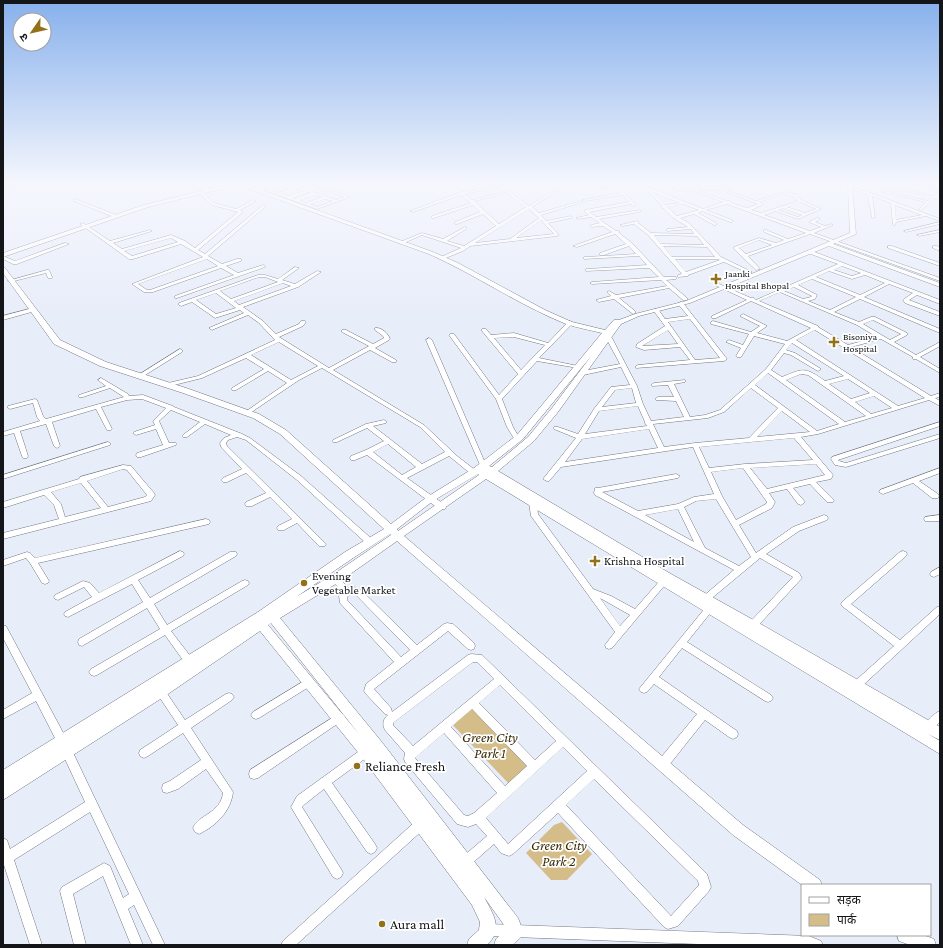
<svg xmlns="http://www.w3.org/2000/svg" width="943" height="948" font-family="'Crimson Pro','Noto Sans Devanagari',serif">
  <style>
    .green { fill: #d4bd88 }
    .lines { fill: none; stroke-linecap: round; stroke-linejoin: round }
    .minor-casing { stroke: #737783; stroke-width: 1 }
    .tertiary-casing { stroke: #737783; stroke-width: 1 }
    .minor { fill: #fff; fill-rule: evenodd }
    .tertiary { fill: #fff; fill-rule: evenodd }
    .poi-dot { fill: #927118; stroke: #fff; stroke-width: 1.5 }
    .labels { text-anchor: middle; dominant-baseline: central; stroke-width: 3.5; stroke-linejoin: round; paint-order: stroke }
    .far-poi-label { font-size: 10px; fill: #131519; stroke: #fff; text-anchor: start }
    .poi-label { font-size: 12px; fill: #131519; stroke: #fff; text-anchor: start }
    .near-park-label { font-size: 14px; font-style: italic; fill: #382a06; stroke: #fff }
    .near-poi-label { font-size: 14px; fill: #131519; stroke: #fff; text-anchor: start }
  </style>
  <rect width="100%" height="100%" fill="#e8edfa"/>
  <path class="green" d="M469,706L531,770L512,787L449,721Z
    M562,822L592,854L567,880H551L526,853L554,825Z"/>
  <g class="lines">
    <g class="minor-casing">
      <path id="minor" d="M19,184H25L3,191V189Z
        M192,184H197L210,191L207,192Z
        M280,184H285L271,190L278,193L293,187L286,184C290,184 295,186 298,185C301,185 303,184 307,184L300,187L336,200L344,197L311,184H316L350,197L317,209L265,190ZM297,188L304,191L289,196L282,194ZM307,192L311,193L295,199L292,198ZM314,195L322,197L306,203L299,200ZM325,199L333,201L317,207L310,204Z
        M495,184H499L529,206L564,184H568L532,207L539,213L581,201L583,202L541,215L546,221L571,216V218L548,223L559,235L557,236L470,246L463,251L443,259L441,258V257L461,248L422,235L404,243L400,242L422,233L443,239L465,227H466V229L447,241L464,246L496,226L483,214L457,224H455V222L480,212L473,205L434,218H432V216L471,203L461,195L413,212L410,211L461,192L495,186L497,187L465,194L472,200L504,192V194L474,201L499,224L526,207ZM529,209L539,218L510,239L475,243ZM541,220L554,234L516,238Z
        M612,184H616L635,204V206H633L631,204L589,212L596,217L640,210L641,211L639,212L599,219L616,231H619V233L632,243L664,277H676V279L666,280L687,298V300H683L669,288L619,298L635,311V313L633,314L614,299L599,302L596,300L611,296L607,292L609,291L616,295L667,286L661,280L592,284L590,283L592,282L659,277L649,268L586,271V269H588L647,265L639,256L584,259V257H586L636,254L629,246L604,255H600V253L626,244L615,234L577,247L573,246L612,232L603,226L591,227V225L600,223L591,217L578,219L576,218L589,215L585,212V210L629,202L623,195L584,201L582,200L621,193L615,187L603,189L601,188L613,185Z
        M633,184H638L648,187L703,209L723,202L674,184H679L727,201H730L731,203L747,208L758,204L728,193V191L756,201L785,192L797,195L801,200L821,209L798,219L775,211L764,215L810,231L821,227L809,222L817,218H819V220L815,222L825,226L831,224L833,225L814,233L940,278V281L810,234L748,256L760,269L756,270L734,249V247L759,238L776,243L784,240L764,232V230H766L788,239L806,233L727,204L706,210L732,220V222H730L702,211L698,213L716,223V225H714L694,214L680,218L689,223L721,257L752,272L748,273L724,262L688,275V276L678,277V275L682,274L648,235L634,224L622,226L620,225L637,221L639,222L638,223L651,233L694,234L691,229L667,231V229H668L688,227L672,217L663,208H662V206L647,190ZM653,192L680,203L665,205ZM785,194L795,197L798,201L761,213L751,210L762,205V203L759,202ZM800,202L816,209L805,213L787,207ZM683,204L699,210L677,216L667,207ZM783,208L802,215L798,217L778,210ZM654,235L697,236L704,245L661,244ZM759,240L772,245L746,254L739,248ZM663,246L707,247L715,257H672ZM675,259H718L720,260L686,272Z
        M662,184H667L683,190L680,191Z
        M697,184H702L707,187L728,186L726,184H730L733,187L731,188L702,190L700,189L703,188Z
        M873,184H880L934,196L940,191V194L937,196L940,197V199L935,198L921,210L919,209L926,202L879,191L881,190L928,201L932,197Z
        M915,184H922L940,188V190Z
        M849,186L871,193L940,219V221L926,216L896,222L895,225H893L891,203L872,196L875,217L872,218L868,195L849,188ZM895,205L922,215L896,220Z
        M200,192H202L214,203L236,209L253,200L256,201L240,210L242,211V213L198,250L205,254L263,205H265V207L208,256L222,264L237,259H241V261L226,266L238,273L263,265L265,266V267L177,298H175V296L234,275L221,268L153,292H144L132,284L203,257L181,244L133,259H129L80,224L83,223L110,241L150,230L152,231L113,243L122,249L171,235L185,241L195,248L238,212L212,205L200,194ZM171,238L178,242L132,256L124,251ZM207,259L218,266L150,290H147L138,284Z
        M75,199L116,215L117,216L114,217L74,201V199Z
        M940,222V224L906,232L904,231Z
        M940,230V232L919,236L917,235Z
        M65,243L69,244L17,264H13L3,259V256L15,261Z
        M888,246H892L940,263V266L888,248Z
        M933,246H937L940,248V251L933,248Z
        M808,251H812L940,300V304L917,295L909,300L940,312V316L905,303L903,300L904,299L913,293L889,284L864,297L940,329V333L860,299L834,312L859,322L871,317H875L907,333V335L894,342L916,355L940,342V346L920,357L940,369V373L916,359H913V357L881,339L851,347L931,396L940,393V397L935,398L940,401V406L929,400L818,434L801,437L833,475L831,479L816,482L834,500L833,502H827L810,484L793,488L805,502L801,505L798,504L787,489L769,493L775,502L772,508L739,525L756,553L793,527L824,515L827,516L828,518L827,520L799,531L766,554L799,573L802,578L756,628L753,629L750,628L749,625L750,622L793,577L760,558L706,603L703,604L700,603L699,601L700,599L734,570L595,495L594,493L595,488H598L676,474L680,476L678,478L602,492L638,511L678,504L694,497L714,494L693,447L561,467L549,481H547L543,479L576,438L554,429L553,428L554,427H558L578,434L594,409L611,387L630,385L621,367L583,375L580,373L583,371L620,364L606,338L607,337L609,336L612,338L637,386L643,404L651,421L684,417L676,401L656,400L655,399L658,397H674L668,385L652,386L651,385L654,383L685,380V382L674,384L690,417L705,415L720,410L766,369L785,344L754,336L741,357H737L736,356L741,348L726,342L729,340L743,345L749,334L711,324V322L713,321L751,332L760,326L740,316L743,314L767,326L757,333L787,341L811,328L751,301L716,318H712V316L747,300L715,285L719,284L751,298H754L756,300L838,264L808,253ZM842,266L861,273L852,276L834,270ZM829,271L852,279L865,275L885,283L860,295L816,277ZM812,279L856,297L830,310L808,301L815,299L817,295L798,285ZM794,287L812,296L811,297L803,299L784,291ZM780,292L857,325L877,337L848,345L818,327V326L759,301ZM873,320L901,334L890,340L863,324ZM815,330L925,398L898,406L796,340ZM792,343L844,376L825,381C805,367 804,368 782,377L771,370L784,353L791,355L816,370L818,371L821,369L795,353L786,350ZM768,373L839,424L817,431L755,385ZM801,374L808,375L866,416L845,422L786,380ZM848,379L870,393L851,399L829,384ZM632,388L636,403L602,407L615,390ZM751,388L778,408L749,438L695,443L664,447L653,424L708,418L724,412ZM874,396L892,408L871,414L855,402ZM638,406L645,422V423L647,426L585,434L599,411ZM782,411L810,432L757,437ZM649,429L658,448L565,462L582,439ZM794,438L813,460L745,464L709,468L699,447ZM816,464L825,475L767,489L750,468ZM743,468L767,502L766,504L736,520L722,496L711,472ZM716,499L751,557L739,566L705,548L684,507L696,501ZM678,509L694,542L645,515Z
        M295,267L299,268L282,280L295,284L317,271L321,272L298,287L243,307L263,321L276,334L299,324L301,321H305L306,322L303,326L279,337L329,368L369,346L342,332V330H346L373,344L384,338L383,336L375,330V328C381,327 388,333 390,339L389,340L375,348L396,360V362H392L370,350L333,370L424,425L457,456L475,470L476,472L475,474H471L449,456L407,478L445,505L446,507L445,509H439L367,455L355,460H351L350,458L351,456L366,450L384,441L367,428L337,442H333L332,441L333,440L366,424L384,420L387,422L386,423L373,426L422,464L445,452L420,427L322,368L299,380L247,415L245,414L244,413L245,412L287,383L268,371L236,390H232L231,389L232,388L264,369L246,358L202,378L166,387L163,385L164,384L198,376L275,340L259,323L248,315L214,329L212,330L209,328L244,313L240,310L215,318L192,302L181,306L179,305V303L258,275H265L278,279ZM259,277H265L278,282L231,299L220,291ZM283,283L291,286L239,305L234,301ZM216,293L236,308L216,314L196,300ZM279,342L318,366L291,380L251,355ZM388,444L416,467L402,475L373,452Z
        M47,270H49L52,277V278H48L46,273L10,282L8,281Z
        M681,302L683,303L727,359L724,361L636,368V366L638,365L690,360L680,347L644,350L636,347L637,344L665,326L653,310L654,309H658L665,319L688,316L678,304ZM690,319L720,358L695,360L668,322ZM668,330L678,344L642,346Z
        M33,308L35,309V311L3,320V316Z
        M570,321L573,323L572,324L539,358L578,366V368L537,361L502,399L513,427L520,439L517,441L515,440L507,427L496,399L449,335L450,334H454L499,395L518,374L482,331V329H486L491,335L514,333L548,343L568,322ZM514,337L545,345L521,370L494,338Z
        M429,338L432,340L486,465L485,467H481L480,465L426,340Z
        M180,349L182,350V352L142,377L140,378L137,376Z
        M101,378L128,394L129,396L143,395L170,405L173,406L174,407L237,432L240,433L250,438L301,476L373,540L374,542L373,544H367L297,480L246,440L237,437L228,440L226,443L227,446L326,544L325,546H319L297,523L284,530H278L277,528L278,526L292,519L270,497L252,506H246L245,504L246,502L266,493L246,473L227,482H223L221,480L223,478L242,469L221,447L220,443L224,438L231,435L205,424L187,437H183L182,436L183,435L200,422L171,410L159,421L169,443H176L177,444L176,445L141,457H137L136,455L137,453L163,445L156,429L136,435L133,433L134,432L155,425L153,421L166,408L142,399L127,400L101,407L112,429L111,430H107L96,409L52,422L60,446L59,447L57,448L54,446L46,424L20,431L28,456L27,458H23L22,456L14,433L3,436V432L40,421L37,417L33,403L10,409L7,407L8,406L35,399L37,400L43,416L46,419L124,397L110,388L83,397H79L78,396L79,395L106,386L98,380Z
        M940,422V426L838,460L839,461L846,463L940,434V438L846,467L835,465L831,459L832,457Z
        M108,442L111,444L110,445L3,479V475Z
        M123,465L131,466L154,493L155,495L151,501L3,539V533L59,519L54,505L44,495L3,508V502L79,479L80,477ZM123,469L127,470L147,495L145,497L108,507L87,481ZM81,483L101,508L65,517L61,504L51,492Z
        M940,468V473L919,481L938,494L939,496L938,498H932L913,483L883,494L879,492L880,490Z
        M533,500L537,503L538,514L593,589L611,596L635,609L663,577L666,576L669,577L670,579L612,648L609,649L606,648L605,645L615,632L531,516L529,503ZM600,598L630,615L620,626Z
        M940,515V521H925L924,519L925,517Z
        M206,519L209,520L210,522L209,524L38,563L49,581L48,583L45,584L42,583L30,563L26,558L3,566V560L27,552L30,553L35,558Z
        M180,551L183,552L184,554L183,556L138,580L150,598L230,552H236L237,554L236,556L154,604L167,625L242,581L245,580L248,581L249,583L248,585L171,631L191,657L193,660L191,663L188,664L185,663L165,635L97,675L94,676L91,675L89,672L91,669L160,629L147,608L82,646L79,645L78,642L79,639L143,602L132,584L68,617L65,616L64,614L65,612L92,597L84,587L58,600L55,599L54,597L55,595L83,581L90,583L99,593Z
        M903,551L906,552L907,554L906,556L851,604L900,640L937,607L940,606V614L860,688L857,689L854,688L852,685L854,682L894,646L842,606L841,604L842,602L900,552Z
        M940,567V574L934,577L931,576L930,574L931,572Z
        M335,576L338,577L349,588L354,587L361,590L417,645L444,624L447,623L453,624L474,643L475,646L474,649L471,650L468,649L448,631L374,689L391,708L392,712L468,655L471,654L482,655L707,874L711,887L709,891L678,926L668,929L664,927L558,813L513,854L509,856L501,853L494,844L468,867L464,869L460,867L458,863L460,859L487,836L476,824L468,827L457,824L405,762L404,759L405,753L385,730C382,724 383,719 388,715L385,714L366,694L364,691L366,684L394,662L340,603L339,596L342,592L331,579L332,577ZM352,594H355L410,650L401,657L347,600V597ZM473,662H477L494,679L413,746L393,725V723ZM500,685L556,741L535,760L479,703ZM472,709L527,766L505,786L451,727ZM444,733L497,793L474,813L468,816L464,815L415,758ZM563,747L587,771L508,844L486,818ZM594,779L698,881L699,885L671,916L566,805Z
        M709,606L712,607L713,609L712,611L687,642L771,695L773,698L771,701L768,702L765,701L682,648L659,677L737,731L738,734L737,737L733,739L729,737L705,720L666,769L662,770L658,769L657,765L658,761L697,714L654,684L647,692L644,693L641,692L639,689L706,607Z
        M3,625L6,626L66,738L165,945H153L134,905L128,909L143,945H131L103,876L73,894L86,945H74L60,891L62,887L104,863L110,866L123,898L129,894L90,812L14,860L42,945H30L3,862V838L7,840L10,849L85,802L58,744L36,701L3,719V710L32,693L3,638Z
        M309,678L312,679L314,682L312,685L259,718L256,719L253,718L251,715L253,712Z
        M161,688L164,689L185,720L226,694L229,693L232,694L234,697L232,700L191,728L233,792C231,811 216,826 199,834L195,832L193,828C199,814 220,814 223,793L206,769L178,789L167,793L163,792L162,788L163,784L170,781L201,760L183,733L148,756L144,758L140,756L139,753L140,750L178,725L156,692L158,689Z
        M940,711V722L932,730L929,732L926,730L924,727C927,721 934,713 940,711Z
        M340,713L343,714L345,717L343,720L258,778L254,779L250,778L249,774L250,770Z
        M366,747L370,749L371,752L370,755L332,783L375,844L377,848L375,852L371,854L367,852L324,789L305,804L302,807L341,869L343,873L341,877L337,879L333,877L291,807L297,796L362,749Z
        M421,819L425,820L426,824L425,828L296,945H281L283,941L417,820Z
        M487,924L809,936L821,941L823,945H725L487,936L483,934L481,930L483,926Z"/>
    </g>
    <g class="tertiary-casing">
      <path id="tertiary" d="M230,184H244L433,252L458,263L545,310L572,322L605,330L614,320H619L635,314L686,301L850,233L848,187L850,184H855L852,187L856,234L833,244L940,283V287L829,246L690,303L639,316L621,324L558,412L534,441L498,471L671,574L757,622L940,727V740L928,734L940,741V754L486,479L404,536L743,825L820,880L822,885H802L733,835L397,541L339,582L280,618L381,741L518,918L523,931L521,937L513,945H494L496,939L507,929L484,897C493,914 504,929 487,945H467L469,939L479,930L480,922L472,905L361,756L260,631L165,696L3,800V785L6,784L3,785V770L258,612L345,552L384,529L280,434L253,418L183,393L100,366L54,344L3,273V267L5,268L60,340L106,362L189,389L259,414L286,430L391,524L427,497L474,468L517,435L602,333C590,330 578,328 566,324C519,305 476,275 429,254L238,185L148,207L3,257V253L144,205ZM592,355L552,408L528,437L492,467L489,466L523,439ZM478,474L479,475L398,531L397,529L433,501ZM390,534L391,535L331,576L296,597L353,558ZM271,623L359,734L268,625Z
        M932,184H940V186L932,185Z
        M897,935H923L934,939L936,945H910L899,941Z"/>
    </g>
    <use href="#minor" class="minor"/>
    <use href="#tertiary" class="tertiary"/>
  </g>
  <linearGradient id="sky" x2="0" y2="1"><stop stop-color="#87b0ec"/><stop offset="0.58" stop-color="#f5f7fd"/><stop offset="1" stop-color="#f5f7fd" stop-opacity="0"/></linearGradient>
  <rect width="943" height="317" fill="url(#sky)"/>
  <g class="poi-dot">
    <path d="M714 273h4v4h4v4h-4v4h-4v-4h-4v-4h4z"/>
    <path d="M832 336h4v4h4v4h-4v4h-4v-4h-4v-4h4z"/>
    <path d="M593 555h4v4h4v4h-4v4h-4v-4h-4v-4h4z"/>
    <circle cx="304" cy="583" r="4"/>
    <circle cx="357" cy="766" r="4"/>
    <circle cx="382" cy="924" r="4"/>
  </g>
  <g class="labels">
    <g class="far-poi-label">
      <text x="725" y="273">Jaanki<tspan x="725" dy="12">Hospital Bhopal</tspan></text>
      <text x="843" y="336">Bisoniya<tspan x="843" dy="12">Hospital</tspan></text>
    </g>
    <g class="poi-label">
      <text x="604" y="561">Krishna Hospital</text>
      <text x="312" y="576">Evening<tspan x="312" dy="14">Vegetable Market</tspan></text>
    </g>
    <g class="near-park-label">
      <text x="490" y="737">Green City<tspan x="490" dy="16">Park 1</tspan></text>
      <text x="559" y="845">Green City<tspan x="559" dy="16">Park 2</tspan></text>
    </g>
    <g class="near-poi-label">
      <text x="365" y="766">Reliance Fresh</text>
      <text x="390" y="924">Aura mall</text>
    </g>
  </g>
  <rect width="943" height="948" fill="none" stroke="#131519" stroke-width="8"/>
  <rect x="801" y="884" width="130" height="52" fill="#ffffff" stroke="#a1a1a3"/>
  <rect x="809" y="897" width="20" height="6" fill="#ffffff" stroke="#a1a1a3"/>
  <text x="837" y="904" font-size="12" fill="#131519">सड़क</text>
  <rect x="809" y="914" width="20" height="12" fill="#d4bd88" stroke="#a1a1a3"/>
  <text x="837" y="924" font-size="12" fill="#131519">पार्क</text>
  <g transform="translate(32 32) rotate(236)"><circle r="19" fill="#ffffff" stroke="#a1a1a3"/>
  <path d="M0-3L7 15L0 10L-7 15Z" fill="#927118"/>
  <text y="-6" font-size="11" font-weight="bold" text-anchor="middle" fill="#131519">उ</text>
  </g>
</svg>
